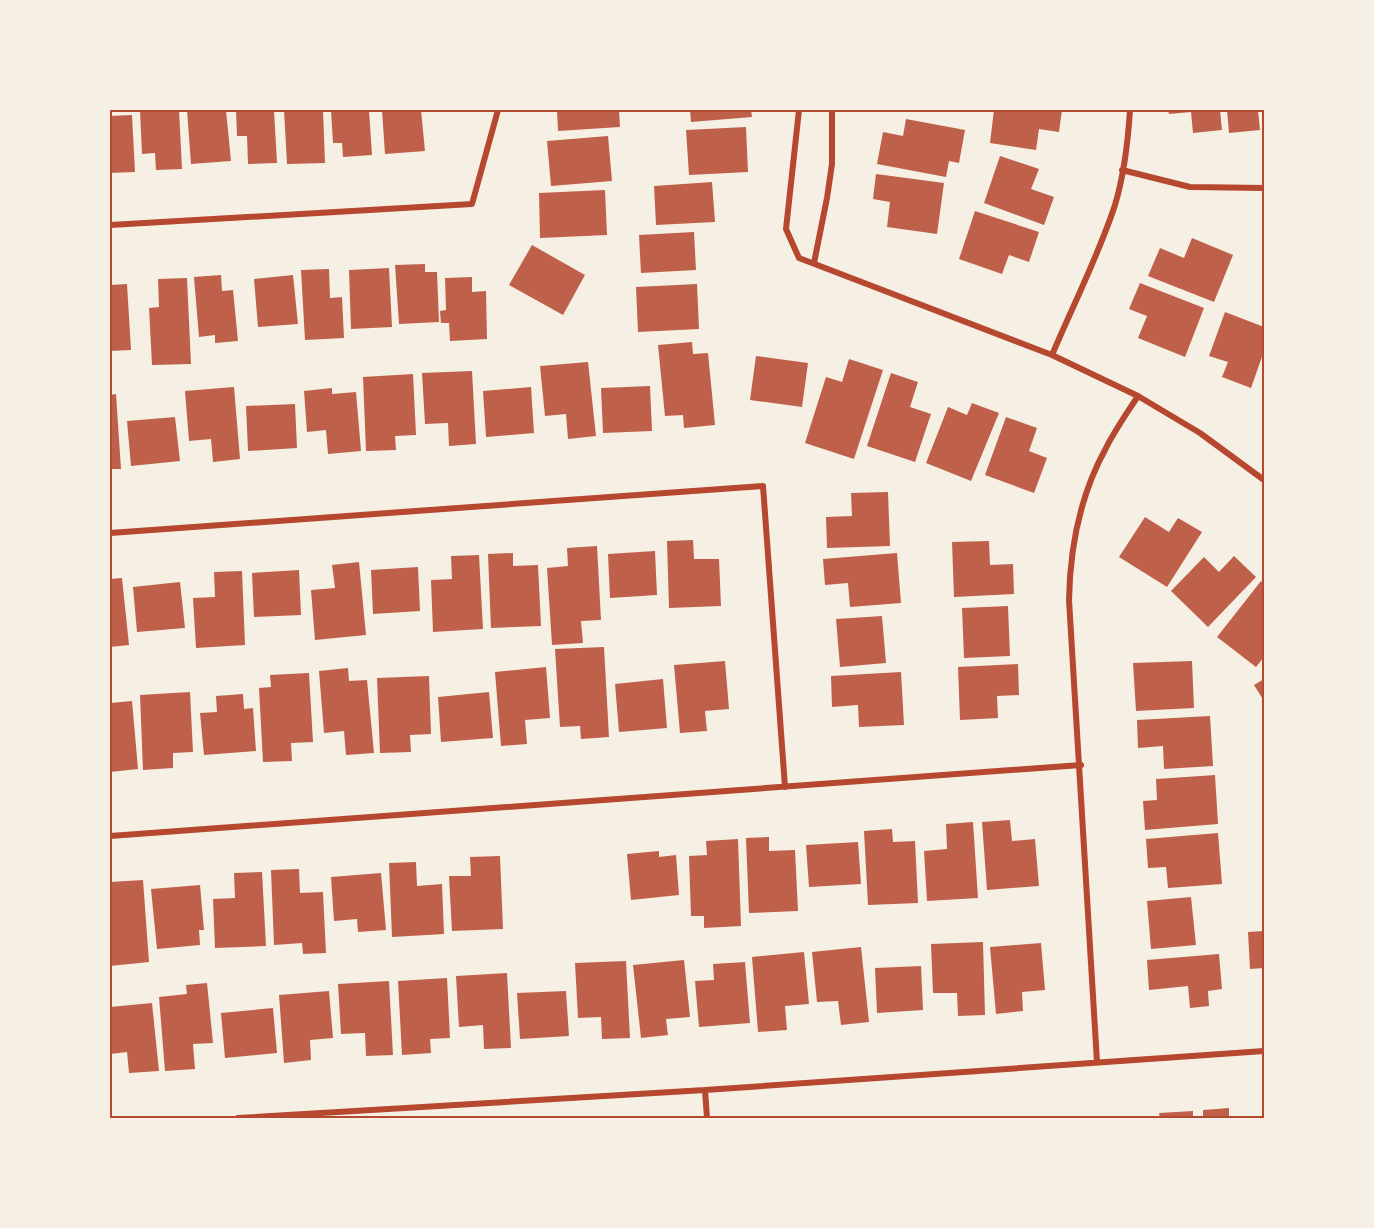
<svg xmlns="http://www.w3.org/2000/svg" width="1374" height="1228" font-family="'Exo 2',sans-serif">
  <style>
    .building { fill: #bf614a }
    .lines { fill: none; stroke-linecap: round; stroke-linejoin: round }
    .minor { stroke: #b5482f; stroke-width: 6 }
    .neatline { fill: none; stroke: #b5482f; stroke-width: 2 }
  </style>
  <rect width="100%" height="100%" fill="#f6efe4"/>
  <path class="building" d="M140,110H179L182,169L156,170L155,153L142,154Z
    M187,110H226L231,161L191,164Z
    M236,110H274L277,163L248,164L247,136H237Z
    M284,110H323L325,163L287,164Z
    M331,110H369L372,155L343,157L342,143H333Z
    M382,110H421L425,151L385,154Z
    M557,110H619L620,127L558,131Z
    M690,110H751L752,117L691,122Z
    M994,110H1062L1059,132L1039,129L1036,150L990,143Z
    M1168,110H1220L1222,130L1193,133L1191,112L1169,114Z
    M1227,110H1258L1260,130L1229,133Z
    M132,115L135,172L110,173V116Z
    M906,119L965,130L959,163L949,161L946,177L877,164L883,132L903,136Z
    M746,127L748,172L689,175L686,130Z
    M608,136L612,181L551,186L547,141Z
    M1000,156L1039,169L1031,189L1054,197L1044,225L984,203Z
    M876,174L944,183L937,234L887,227L890,202L873,199Z
    M712,182L715,222L656,225L654,186Z
    M605,190L607,235L540,238L539,193Z
    M975,211L1039,232L1029,262L1009,255L1002,274L959,259Z
    M694,232L696,270L641,273L639,235Z
    M1192,238L1233,255L1214,302L1148,276L1160,248L1184,258Z
    M532,245L585,275L563,315L509,285Z
    M425,264V272H437L439,322L399,324L395,265Z
    M389,268L392,327L351,329L349,270Z
    M329,269L330,298L342,297L344,338L305,340L301,270Z
    M221,275L222,291L233,290L238,341L215,343V335L199,337L194,277Z
    M293,275L298,324L258,327L254,279Z
    M472,277V292L486,291L487,339L450,341L449,323H441L440,311L446,310L445,278Z
    M187,278L191,364L152,365L149,308L159,307L158,279Z
    M1140,283L1204,308L1185,357L1138,338L1147,316L1129,309Z
    M127,284L131,350L110,351V285Z
    M697,284L699,329L638,332L636,287Z
    M1225,312L1264,327V351L1251,388L1222,377L1228,362L1209,356Z
    M692,342L693,354L708,353L715,425L684,428L683,415L665,416L658,345Z
    M756,356L808,363L802,407L750,400Z
    M849,359L883,370L854,459L805,443L826,377L842,382Z
    M588,362L596,436L568,439L566,414L545,416L540,366Z
    M472,371L476,444L449,446L448,423L425,424L422,373Z
    M891,373L918,382L910,407L931,414L915,462L867,446Z
    M413,374L416,435L395,436L396,450L366,451L363,377Z
    M650,386L652,431L603,433L601,388Z
    M234,387L240,459L213,462L211,439L189,441L185,391Z
    M531,387L534,433L486,437L483,391Z
    M332,388V394L356,392L361,451L328,454L326,430L307,432L304,391Z
    M116,394L121,469H110V395Z
    M972,403L999,413L971,481L926,463L948,407L967,415Z
    M295,404L297,448L248,451L246,406Z
    M175,417L180,461L131,466L127,421Z
    M1006,417L1037,428L1029,451L1047,458L1034,493L985,475Z
    M888,492L890,546L827,548L826,517L852,516L851,493Z
    M1145,517L1169,532L1178,518L1202,532L1167,587L1119,557Z
    M693,540L694,559H719L721,606L669,608L667,541Z
    M989,541L990,565L1013,564L1014,594L954,597L952,542Z
    M597,546L601,620L581,621L583,643L552,645L547,568L568,566L567,548Z
    M655,551L657,595L610,598L608,554Z
    M513,553V566L538,565L541,626L491,628L488,554Z
    M897,553L901,603L850,607L848,583L825,585L823,559Z
    M479,555L483,629L433,632L431,580L452,579L451,556Z
    M1234,556L1256,577L1208,627L1171,591L1204,557L1219,572Z
    M359,562L366,635L315,640L311,590L335,588L332,565Z
    M418,567L420,611L373,614L371,570Z
    M299,570L301,615L254,617L252,573Z
    M242,571L245,645L196,648L193,598L215,597L214,572Z
    M122,578L129,645L110,647V579Z
    M1261,581L1264,584V657L1256,667L1217,637Z
    M180,582L185,628L137,632L133,587Z
    M1008,606L1010,656L964,658L962,608Z
    M882,616L886,663L840,667L836,619Z
    M604,647L609,737L581,739L580,726L560,727L555,649Z
    M725,661L729,709L705,711L707,731L680,733L674,665Z
    M1192,661L1194,708L1136,711L1133,663Z
    M1018,664L1019,695L997,696L998,718L960,720L958,667Z
    M546,667L550,718L525,720L527,744L501,746L495,672Z
    M348,668L349,681L367,680L374,753L346,755L344,731L324,733L319,671Z
    M901,672L904,725L859,727L858,705L832,707L831,676Z
    M309,673L313,742L291,743L292,761L263,762L259,688L271,687L270,675Z
    M429,676L431,734L410,735L411,752L380,753L377,678Z
    M663,679L667,728L619,732L615,684Z
    M1264,679V701L1254,685Z
    M190,692L193,752L173,753V768L143,770L140,695Z
    M489,692L493,738L441,742L438,697Z
    M243,694L244,709L253,708L256,751L204,755L200,713L217,712L216,696Z
    M132,701L138,769L110,772V703Z
    M1210,716L1213,766L1164,769L1163,746L1138,748L1137,720Z
    M1215,775L1218,824L1145,830L1143,801L1157,800L1156,779Z
    M1010,820L1012,841L1035,839L1039,886L987,890L982,822Z
    M973,822L978,898L927,901L924,851L947,849L946,824Z
    M892,829L893,842L915,841L918,903L868,905L864,831Z
    M1218,833L1222,884L1168,888L1166,867L1148,868L1146,839Z
    M769,837V851L795,850L798,911L749,913L746,838Z
    M738,839L741,926L704,928V916H691L689,856L707,855L706,841Z
    M858,842L861,884L809,887L806,845Z
    M659,851V857L676,855L679,895L631,900L627,854Z
    M500,856L503,929L452,931L449,876H471L470,857Z
    M416,862L417,886L442,884L444,934L392,937L389,863Z
    M299,869L300,893L323,892L326,953L303,954L302,943L274,945L271,870Z
    M262,872L266,946L215,948L213,899L235,898L234,873Z
    M381,873L386,930L358,932L357,919L334,921L331,877Z
    M143,880L149,962L110,966V882Z
    M200,885L204,930H199L200,945L157,949L151,889Z
    M1191,897L1196,945L1151,949L1147,901Z
    M1264,931V968L1250,969L1248,932Z
    M983,942L985,1015L958,1016L957,993H933L931,944Z
    M1041,943L1045,990L1022,992L1023,1011L996,1014L990,947Z
    M861,947L869,1022L841,1025L838,1001L817,1002L812,952Z
    M804,952L809,1004L785,1006L787,1030L758,1032L752,957Z
    M1219,954L1222,989L1208,991L1209,1006L1190,1008L1188,986L1149,990L1147,960Z
    M684,960L690,1017L666,1019L668,1035L641,1038L633,965Z
    M626,961L630,1038L602,1039L601,1017L578,1018L575,963Z
    M745,962L750,1023L699,1027L695,981L714,980L713,964Z
    M921,966L923,1010L877,1013L875,968Z
    M507,973L511,1048L484,1049L483,1025L459,1027L456,976Z
    M447,978L450,1038L430,1039L431,1053L402,1055L398,981Z
    M389,981L393,1055L366,1056L365,1033L341,1034L338,984Z
    M207,983L213,1043L193,1044L195,1069L165,1071L159,997L187,994L186,985Z
    M329,991L333,1038L310,1040L311,1060L284,1063L279,995Z
    M566,991L569,1036L520,1039L517,993Z
    M152,1003L159,1071L129,1073L127,1052L110,1054V1007Z
    M273,1008L277,1053L225,1058L221,1013Z
    M1229,1108V1118H1203V1110Z
    M1193,1111V1118H1160L1159,1113Z"/>
  <g class="lines">
    <path class="minor" d="M799,110L786,229L799,258L1052,355L1138,396L1200,433L1264,480
      M1122,170L1190,187L1264,188
      M110,225L472,204L498,110
      M814,263L827,198L832,164V110
      M1052,355C1073,305 1098,257 1115,205C1124,175 1128,141 1130,110
      M110,533L763,486L785,787
      M110,836L1081,765
      M1097,1062L1069,600C1070,547 1080,495 1106,448C1115,430 1127,413 1138,396
      M705,1090L707,1118
      M238,1118L705,1090L1264,1051"/>
  </g>
  <rect width="1374" height="1228" fill="none" stroke="#f6efe4" stroke-width="222"/>
  <rect x="111" y="111" width="1152" height="1006" class="neatline"/>
</svg>
